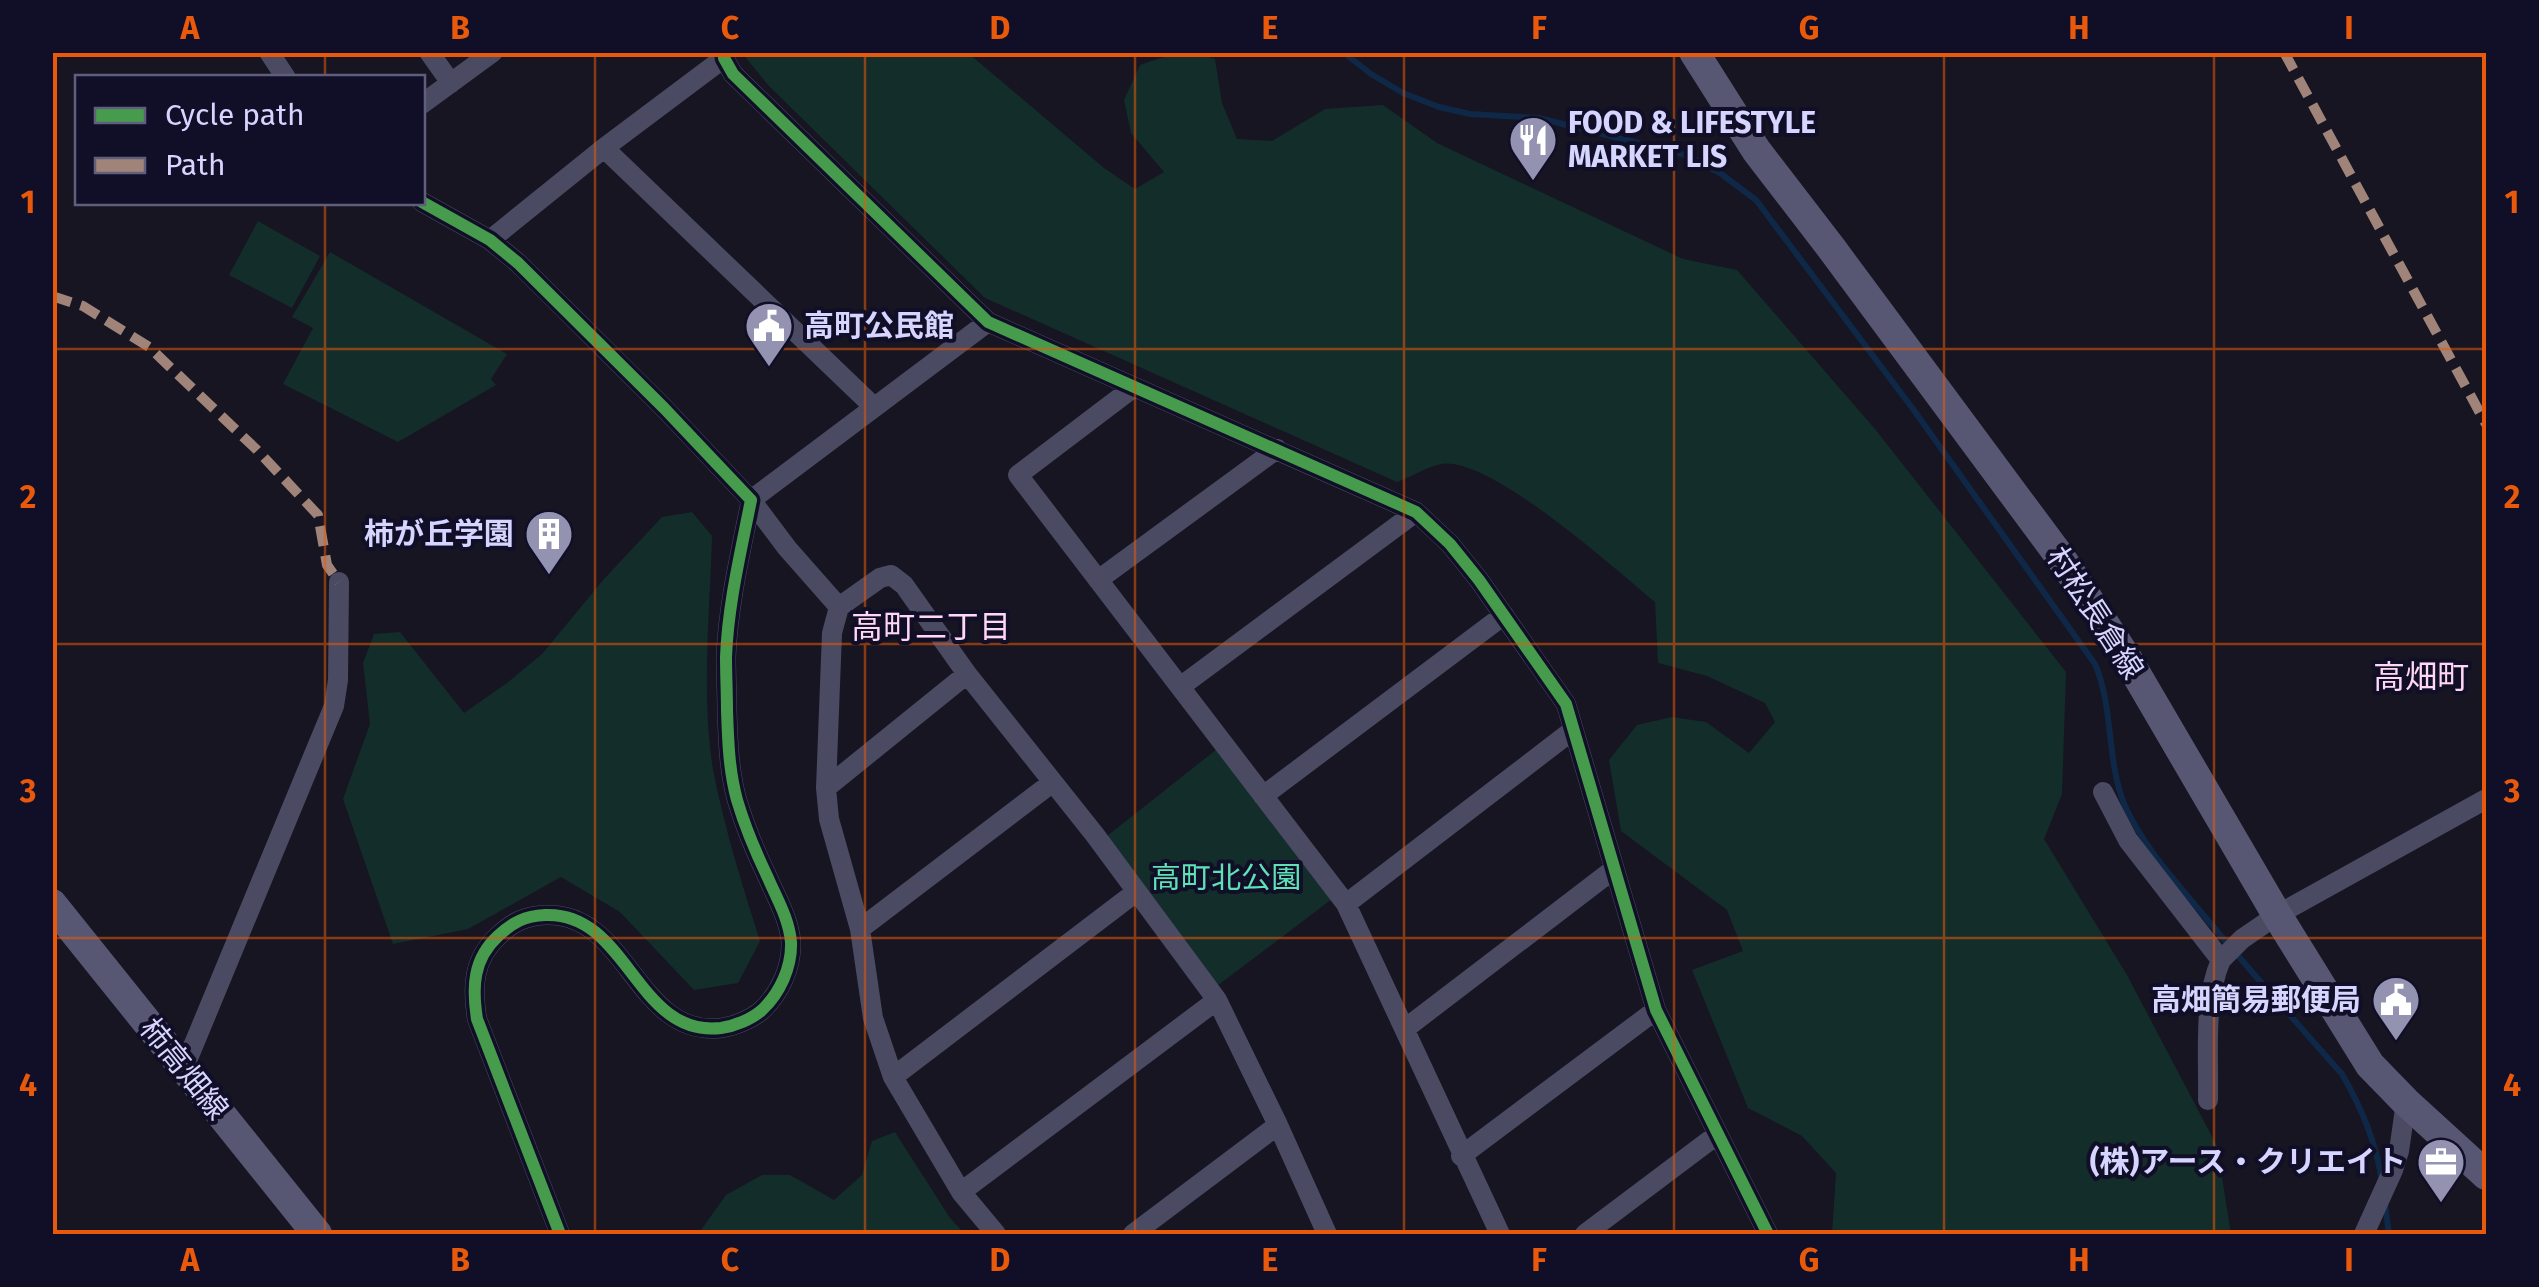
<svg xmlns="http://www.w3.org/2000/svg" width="2539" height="1287" font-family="'Fira Sans','Noto Sans JP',sans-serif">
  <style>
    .green { fill: #132d2b }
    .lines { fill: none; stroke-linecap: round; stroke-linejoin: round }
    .stream { stroke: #0f2848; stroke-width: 6 }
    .street { stroke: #4a4a62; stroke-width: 20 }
    .secondary { stroke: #575774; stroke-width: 30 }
    .quiet { stroke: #a18479; stroke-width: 10; stroke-dasharray: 20 10; stroke-linecap: butt }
    .cycleway-casing { stroke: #110f27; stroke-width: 19 }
    .cycleway { stroke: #469c4c; stroke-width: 12 }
    .grid { fill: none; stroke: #e8590c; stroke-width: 2.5; stroke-opacity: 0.55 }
    .labels { text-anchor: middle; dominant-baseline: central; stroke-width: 8; stroke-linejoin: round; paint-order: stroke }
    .poi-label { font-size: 30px; font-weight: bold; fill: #d6d5ff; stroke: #110f27; text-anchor: end }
    .street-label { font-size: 30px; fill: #d6d5ff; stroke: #110f27 }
    .park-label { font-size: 30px; fill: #5ee1b7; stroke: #110f27 }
    .neighbourhood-label { font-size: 32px; fill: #ffd7f3; stroke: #110f27 }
    .neatline { fill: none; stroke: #e8590c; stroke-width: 4 }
    .grid-label { font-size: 32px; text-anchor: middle; font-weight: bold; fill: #e8590c }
  </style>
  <rect width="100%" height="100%" fill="#161521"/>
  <path class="green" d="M745,53H968L1104,168L1135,189L1164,172L1131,133L1124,100L1140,65C1169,55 1185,48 1215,59L1222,103L1237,139L1272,141L1325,109L1383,105L1437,143L1683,259L1737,270L1875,429L2066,672L2062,794L2044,839L2127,975L2217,1146L2231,1234H1832L1836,1173L1802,1136L1748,1108L1692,970L1743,951L1727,910L1621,831L1609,760L1637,725L1672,717L1706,722L1749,753L1775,722L1765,703L1707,676L1658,663L1655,602C1616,570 1489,455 1441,464C1426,467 1411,477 1397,482L985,298L768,85L746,58Z
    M258,221L320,256L292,308L229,275Z
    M330,252L507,354L491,379L496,385L398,442L283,384L313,328L292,317Z
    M692,512L712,536C710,610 701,696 713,769C724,827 742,884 760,941L738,983L694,990L620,912L561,877L468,929L393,944L343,799L370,724L363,663L374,634L400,632L464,713L507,683L542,654L604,579L662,517Z
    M1217,749L1332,899L1217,986L1107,836Z
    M895,1132L950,1218L965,1234H708L701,1230L726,1195L762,1175H790L834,1200L862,1175L872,1141Z"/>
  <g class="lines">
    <path class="stream" d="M1343,52L1371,74L1403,93L1439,107L1470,114L1539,118L1685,155L1720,173L1756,200L1913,409L2095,664C2114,708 2106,761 2125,806C2144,848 2177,883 2206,918C2250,971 2296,1022 2342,1074C2362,1109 2376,1142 2382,1182
      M2385,1204L2389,1234"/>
    <path class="street" d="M269,52L286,78
      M429,52L451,83
      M724,52V58L733,74L988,322L1416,512L1450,544L1479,580L1566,704L1656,1010L1768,1234
      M422,104L493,52
      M604,148L874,407
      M422,202L490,240L518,263L664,408L751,500C741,551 728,604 726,657C726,675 727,693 727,710C728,741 729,771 737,800C745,827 756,853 768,878C777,899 789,919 791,942C792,967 780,993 762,1010C752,1019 735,1026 721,1028C636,1038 628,911 545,915C525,916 513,922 498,936C473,959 472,987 477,1019L560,1234
      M490,240L604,148L724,58
      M1134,387L1018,475L1346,904L1500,1234
      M1098,580L1277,449
      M839,607L787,548L751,500L988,322
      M1180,687L1416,512
      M826,788L967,674
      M2103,792L2128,840L2221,960C2203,1000 2209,1056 2208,1100
      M1263,796L1504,615
      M1346,904L1573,730
      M860,929L1053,782
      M2221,960L2242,939L2277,915L2486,799
      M1406,1028L1614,869
      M184,1068L334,706L338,680L339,582
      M893,1077L1136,892
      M1461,1156L1656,1010
      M961,1192L1217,1000
      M996,1234L961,1192L893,1077L873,1018L860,929L829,819L826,788L832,633L839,607L880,578L891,575L904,585L967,674L1095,835L1217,1000L1278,1125L1327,1234
      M1133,1234L1278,1125
      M1585,1234L1718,1134
      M2364,1234L2393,1170L2399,1151L2406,1102"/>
    <path class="secondary" d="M1694,52L1756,150L1832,249L2061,558L2128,660L2277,915L2370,1065L2406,1102L2486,1175
      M52,904L317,1234"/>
    <path class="quiet" d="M2284,52L2486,424
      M52,296L83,306L149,347L256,449L318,515L327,565L339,582"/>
    <g class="cycleway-casing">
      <path id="cycleway" d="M724,52V58L733,74L988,322L1416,512L1450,544L1479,580L1566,704L1656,1010L1768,1234
        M422,202L490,240L518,263L664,408L751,500C741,551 728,604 726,657C726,675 727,693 727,710C728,741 729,771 737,800C745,827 756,853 768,878C777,899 789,919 791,942C792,967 780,993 762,1010C752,1019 735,1026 721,1028C636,1038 628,911 545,915C525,916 513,922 498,936C473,959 472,987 477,1019L560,1234"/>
    </g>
    <use href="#cycleway" class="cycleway"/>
  </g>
  <path class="grid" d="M325,52V78M595,52V1234M865,52V1234M1135,52V1234M1404,52V1234M1674,52V1234M1944,52V1234M2214,52V1234M325,202V1234M52,349H2486M52,644H2486M52,938H2486"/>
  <defs>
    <g id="restaurant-pin" transform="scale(2.5)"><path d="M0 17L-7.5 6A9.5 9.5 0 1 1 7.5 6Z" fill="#9392b1" stroke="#110f27"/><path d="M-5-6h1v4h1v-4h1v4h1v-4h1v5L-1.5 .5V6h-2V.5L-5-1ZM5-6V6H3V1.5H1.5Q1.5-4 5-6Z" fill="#fff"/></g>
    <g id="civic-pin" transform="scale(2.5)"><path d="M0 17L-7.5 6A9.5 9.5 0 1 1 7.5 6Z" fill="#9392b1" stroke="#110f27"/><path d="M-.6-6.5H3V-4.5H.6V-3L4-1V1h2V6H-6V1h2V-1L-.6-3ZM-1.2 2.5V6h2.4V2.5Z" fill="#fff"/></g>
    <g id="building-pin" transform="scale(2.5)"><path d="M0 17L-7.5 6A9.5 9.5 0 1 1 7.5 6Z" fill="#9392b1" stroke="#110f27"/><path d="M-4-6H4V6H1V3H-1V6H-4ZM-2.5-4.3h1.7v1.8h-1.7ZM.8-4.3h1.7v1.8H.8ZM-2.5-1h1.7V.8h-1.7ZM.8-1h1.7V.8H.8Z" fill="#fff"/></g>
    <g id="office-pin" transform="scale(2.5)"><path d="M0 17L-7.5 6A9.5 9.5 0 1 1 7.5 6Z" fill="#9392b1" stroke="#110f27"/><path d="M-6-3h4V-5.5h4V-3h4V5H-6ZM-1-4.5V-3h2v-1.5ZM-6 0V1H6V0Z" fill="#fff"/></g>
  </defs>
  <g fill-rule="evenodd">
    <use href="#restaurant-pin" x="1533" y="140"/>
    <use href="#civic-pin" x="769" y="326"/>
    <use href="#building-pin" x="549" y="534"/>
    <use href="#civic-pin" x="2396" y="1000"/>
    <use href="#office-pin" x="2441" y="1162"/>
  </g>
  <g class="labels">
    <g class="poi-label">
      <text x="1568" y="123" text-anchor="start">FOOD &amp; LIFESTYLE<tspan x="1568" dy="34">MARKET LIS</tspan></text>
      <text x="804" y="326" text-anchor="start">高町公民館</text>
      <text x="514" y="534">柿が丘学園</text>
      <text x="2361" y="1000">高畑簡易郵便局</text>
      <text x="2406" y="1162">(株)アース・クリエイト</text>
    </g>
    <g class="street-label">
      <text transform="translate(2095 613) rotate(57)">村松長倉線</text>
      <text transform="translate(184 1069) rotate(51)">柿高畑線</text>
    </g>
    <g class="park-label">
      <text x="1226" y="878">高町北公園</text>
    </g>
    <g class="neighbourhood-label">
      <text x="931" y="627">高町二丁目</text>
      <text x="2421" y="677">高畑町</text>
    </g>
  </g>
  <rect width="2539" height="1287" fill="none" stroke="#110f27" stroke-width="110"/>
  <rect x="75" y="75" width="350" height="130" fill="#110f27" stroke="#605e7d" stroke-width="2.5"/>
  <rect x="95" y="108" width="50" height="15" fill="#469c4c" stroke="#605e7d" stroke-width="2.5"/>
  <text x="165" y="125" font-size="30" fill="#d6d5ff">Cycle path</text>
  <rect x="95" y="158" width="50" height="15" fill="#a18479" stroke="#605e7d" stroke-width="2.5"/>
  <text x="165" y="175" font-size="30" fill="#d6d5ff">Path</text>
  <rect x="55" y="55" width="2429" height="1177" class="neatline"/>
  <g class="grid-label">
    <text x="190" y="39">A</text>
    <text x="460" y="39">B</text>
    <text x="730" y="39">C</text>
    <text x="1000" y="39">D</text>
    <text x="1270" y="39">E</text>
    <text x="1539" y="39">F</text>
    <text x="1809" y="39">G</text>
    <text x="2079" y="39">H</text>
    <text x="2349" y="39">I</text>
    <text x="28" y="213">1</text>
    <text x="2512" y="213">1</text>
    <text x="28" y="508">2</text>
    <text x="2512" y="508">2</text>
    <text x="28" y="802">3</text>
    <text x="2512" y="802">3</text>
    <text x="28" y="1096">4</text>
    <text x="2512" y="1096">4</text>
    <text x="190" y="1271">A</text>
    <text x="460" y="1271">B</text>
    <text x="730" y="1271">C</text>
    <text x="1000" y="1271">D</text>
    <text x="1270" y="1271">E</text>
    <text x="1539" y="1271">F</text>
    <text x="1809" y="1271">G</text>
    <text x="2079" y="1271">H</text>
    <text x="2349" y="1271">I</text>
  </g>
</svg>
